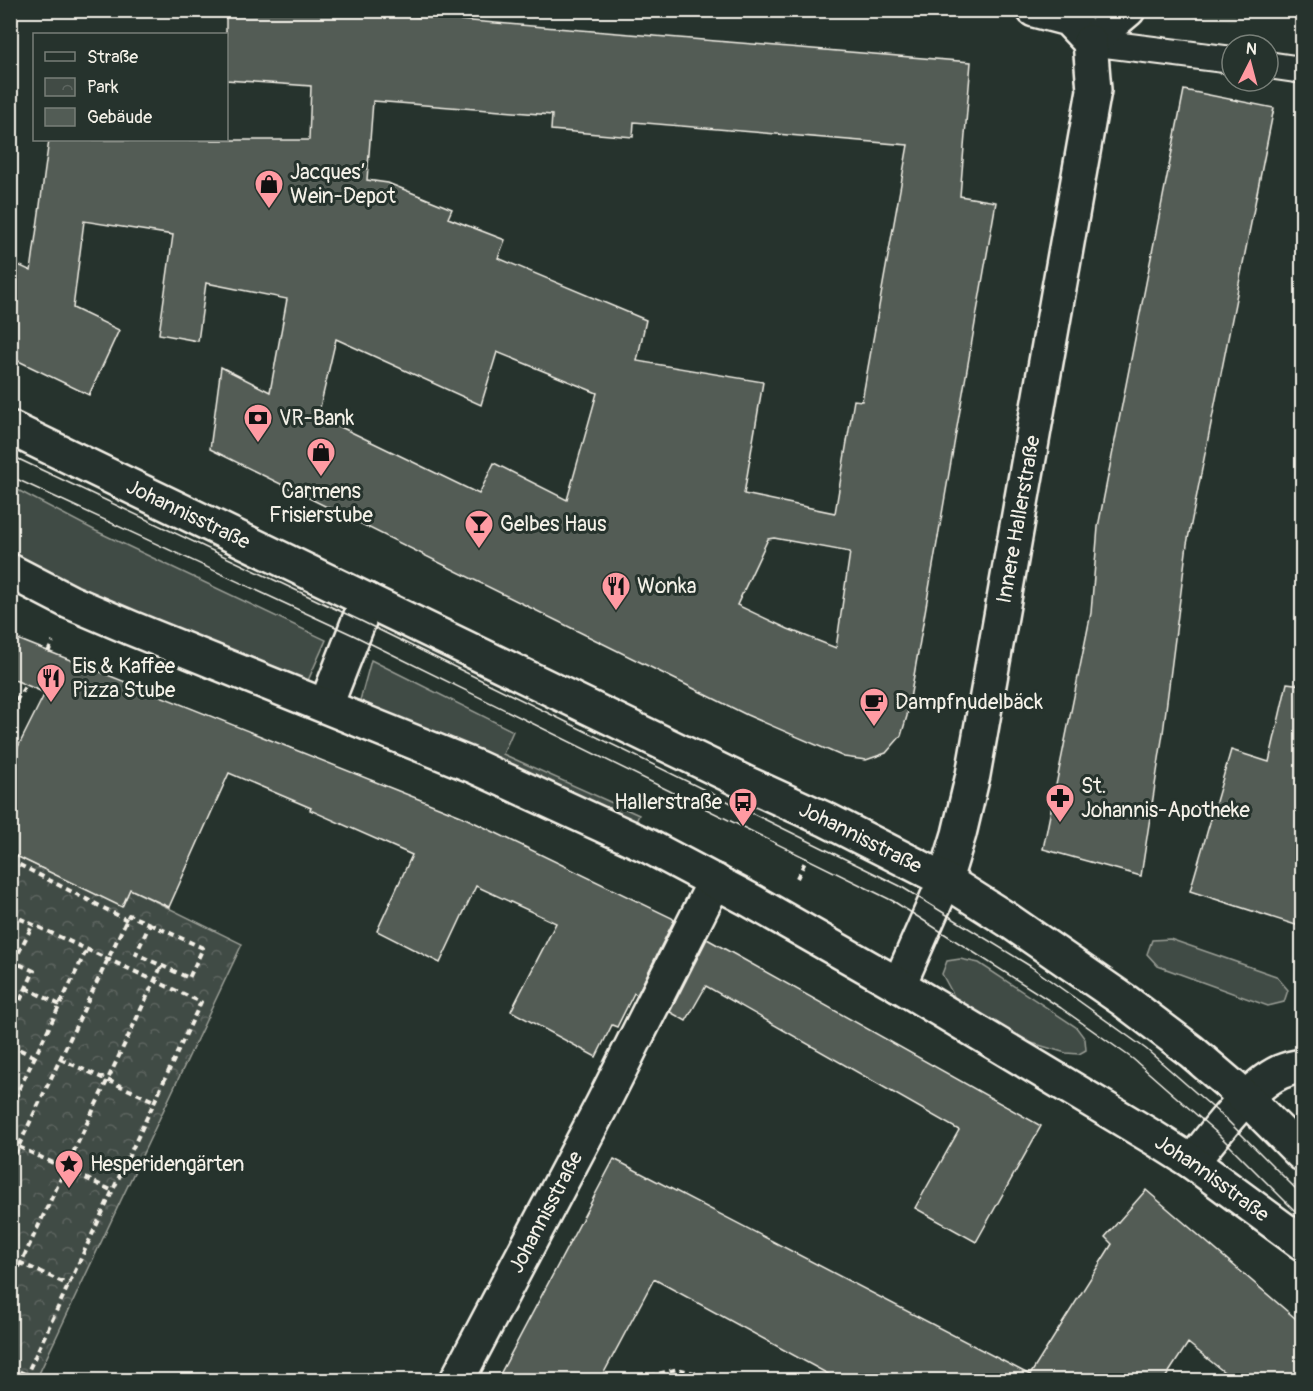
<svg xmlns="http://www.w3.org/2000/svg" width="1313" height="1391" font-family="Pangolin,sans-serif">
  <style>
    .built { fill: #333f39 }
    .green { fill: #414b45; stroke: #9a9e96; stroke-width: 1.5 }
    .park { fill: url(#park-crowns); stroke: #9a9e96; stroke-width: 1.5 }
    .building { fill: #525c55; stroke: #f4f1e8; stroke-width: 1.5; fill-rule: evenodd }
    .lines { fill: none; stroke-linecap: round; stroke-linejoin: round }
    .lane-casing { stroke: #f4f1e8; stroke-width: 30 }
    .street-casing { stroke: #f4f1e8; stroke-width: 38 }
    .secondary-casing { stroke: #f4f1e8; stroke-width: 38 }
    .path { stroke: #f4f1e8; stroke-width: 4; stroke-dasharray: 6 4.5; stroke-linecap: butt }
    .lane { stroke: #26332d; stroke-width: 26 }
    .street { stroke: #26332d; stroke-width: 33 }
    .secondary { stroke: #26332d; stroke-width: 33 }
    .tram { stroke: #f4f1e8; stroke-width: 1.5 }
    .labels { text-anchor: middle; dominant-baseline: central; stroke-width: 6; stroke-linejoin: round; paint-order: stroke }
    .poi-label { font-size: 21px; fill: #f4f1e8; stroke: #26332d; text-anchor: start }
    .street-label { font-size: 21px; fill: #f4f1e8; stroke: #26332d }
  </style>
  <defs>
    <pattern id="park-crowns" width="20" height="18" patternUnits="userSpaceOnUse" patternTransform="scale(1.5)"><rect width="20" height="18" fill="#414b45"/><path d="M2 6a3 3 0 1 1 6 0M12 15a3 3 0 1 1 6 0" fill="none" stroke="#5d6560"/></pattern>
  </defs>
  <rect width="100%" height="100%" fill="#26332d"/>
  <filter id="ink" filterUnits="userSpaceOnUse"><feTurbulence type="fractalNoise" baseFrequency=".0167" numOctaves="2"/><feDisplacementMap in="SourceGraphic" scale="12" xChannelSelector="R" yChannelSelector="G"/><feConvolveMatrix kernelMatrix="1 2 1 2 8 2 1 2 1" color-interpolation-filters="sRGB"/></filter>
  <g filter="url(#ink)">
    <path class="built" d="M1146,11L1236,10V11L1235,21Z"/>
    <path class="green" d="M10,486L96,531L326,640L306,685L11,562Z
      M371,660L513,731L503,754L639,815L634,826L359,704Z
      M1170,939L1276,976L1288,990L1284,1002L1268,1006L1158,966L1147,954L1152,940Z
      M960,959L979,963L1076,1027L1085,1039L1086,1050L1079,1054L1066,1053L1018,1039L955,998L942,974L947,961Z"/>
    <path class="park" d="M10,853L122,906L130,889L242,944L36,1380H11Z"/>
    <path class="building" d="M226,10H336L971,62L960,196L996,202L907,716L901,736L886,753L866,760L844,757L747,715L210,449L221,367L270,392L287,299L206,283L198,341L159,334L173,235L84,221L73,308L119,330L89,395L10,357V261L31,271L49,140H309L311,86L226,80ZM373,101L552,115L551,130L633,137L634,122L908,145L862,401L854,400L835,513L744,494L763,382L637,361L646,320L498,258L505,240L448,218L452,209L388,183L367,180ZM336,339L481,405L497,352L597,393L567,500L494,463L479,494L318,416ZM774,538L850,552L836,648L788,629L737,605L768,539Z
      M1184,90L1274,108L1187,544L1163,733L1141,876L1043,849L1091,613L1098,527Z
      M10,636L461,816L672,918L674,920L637,995L634,993L617,1027L612,1025L596,1057L511,1011L556,923L476,886L440,963L377,931L412,855L310,810L311,808L229,773L169,907L130,889L122,907L10,853V763L45,693L10,678Z
      M1287,683L1302,685V927L1190,891L1231,750L1269,762Z
      M707,939L1041,1126L976,1242L915,1208L959,1130L706,986L686,1021L670,1012Z
      M614,1159L1030,1375L1112,1244L1105,1237L1146,1190L1302,1324V1380H1234L1188,1343L1164,1380H839L654,1279L600,1380H497Z"/>
    <g class="lines">
      <g class="lane-casing">
        <path id="lane" d="M1090,42L1232,60
          M1268,65L1302,70"/>
      </g>
      <g class="street-casing">
        <g id="street">
          <path d="M1034,10L1068,19L1090,42"/>
          <path d="M1090,42L1128,10"/>
          <path d="M326,705L367,600"/>
          <path id="s1" d="M899,985L945,880L959,834L973,775L1094,90L1090,42"/>
          <path d="M1192,1162C1214,1135 1248,1087 1280,1072C1287,1069 1295,1067 1302,1066"/>
          <path id="s2" d="M457,1380L602,1105L715,881"/>
        </g>
      </g>
      <g class="secondary-casing">
        <g id="secondary">
          <path id="s3" d="M10,428L746,783L827,820L945,880L1008,920L1125,1001L1191,1051L1247,1099L1302,1154"/>
          <path id="s4" d="M10,571L70,602L131,628L476,767L648,846L750,900L899,985L1154,1138L1192,1162L1302,1243"/>
        </g>
      </g>
      <path class="path" d="M48,652L53,642
        M10,710L26,685
        M10,860L127,920
        M797,878L807,858
        M10,914L201,1002L24,1380
        M150,924L203,948L189,978L136,954Z
        M10,960L34,971L19,1003L10,999
        M14,962L33,924
        M26,988L60,1005
        M10,1045L35,1057
        M60,1059L154,1101
        M10,1108L87,949
        M19,1147L113,1191
        M10,1164L129,915L150,924
        M10,1258L69,1285
        M10,1286L162,965
        M10,1367L27,1375
        M640,1380L641,1378L678,1369L722,1380"/>
      <use href="#lane" class="lane"/>
      <use href="#street" class="street"/>
      <use href="#secondary" class="secondary"/>
      <path class="tram" d="M10,455L359,620L900,886L1030,966L1146,1049L1227,1120L1302,1195
        M10,476L353,635L893,901L1061,1008L1133,1059L1216,1132L1302,1218"/>
    </g>
  </g>
  <defs>
    <g id="shop-pin" transform="scale(1.5)"><path d="M0 17L-7.5 6A9.5 9.5 0 1 1 7.5 6Z" fill="#ff9aa2" stroke="#26332d"/><path d="M-5-2.5h2.3a2.7 3.5 0 0 1 5.4 0H5L5.5 6h-11ZM-1.5-2.5h3a1.5 2.3 0 0 0-3 0Z" fill="#111"/></g>
    <g id="bank-pin" transform="scale(1.5)"><path d="M0 17L-7.5 6A9.5 9.5 0 1 1 7.5 6Z" fill="#ff9aa2" stroke="#26332d"/><path d="M-6-4H6V4H-6ZM0-2.3a2.3 2.3 0 1 0 0 4.6a2.3 2.3 0 1 0 0-4.6Z" fill="#111"/></g>
    <g id="bar-pin" transform="scale(1.5)"><path d="M0 17L-7.5 6A9.5 9.5 0 1 1 7.5 6Z" fill="#ff9aa2" stroke="#26332d"/><path d="M-6-5H6L.8 .8V4.5H3.5V6h-7V4.5H-.8V.8Z" fill="#111"/></g>
    <g id="restaurant-pin" transform="scale(1.5)"><path d="M0 17L-7.5 6A9.5 9.5 0 1 1 7.5 6Z" fill="#ff9aa2" stroke="#26332d"/><path d="M-5-6h1v4h1v-4h1v4h1v-4h1v5L-1.5 .5V6h-2V.5L-5-1ZM5-6V6H3V1.5H1.5Q1.5-4 5-6Z" fill="#111"/></g>
    <g id="cafe-pin" transform="scale(1.5)"><path d="M0 17L-7.5 6A9.5 9.5 0 1 1 7.5 6Z" fill="#ff9aa2" stroke="#26332d"/><path d="M-5.5-4.5H6V0H3Q3 3.5 0 3.5H-2.5Q-5.5 3.5-5.5 0ZM3-3.2v2h1.7v-2ZM-6 4.5H4V6H-6Z" fill="#111"/></g>
    <g id="pharmacy-pin" transform="scale(1.5)"><path d="M0 17L-7.5 6A9.5 9.5 0 1 1 7.5 6Z" fill="#ff9aa2" stroke="#26332d"/><path d="M-2-6h4v4h4v4h-4v4h-4v-4h-4v-4h4Z" fill="#111"/></g>
    <g id="bus-pin" transform="scale(1.5)"><path d="M0 17L-7.5 6A9.5 9.5 0 1 1 7.5 6Z" fill="#ff9aa2" stroke="#26332d"/><path d="M-5-6H5V4H4V6H2V4H-2V6H-4V4H-5ZM-3.5-4V0h7V-4ZM-3.5 1.2v1.5H-2V1.2ZM2 1.2v1.5H3.5V1.2Z" fill="#111"/></g>
    <g id="sight-pin" transform="scale(1.5)"><path d="M0 17L-7.5 6A9.5 9.5 0 1 1 7.5 6Z" fill="#ff9aa2" stroke="#26332d"/><path d="M0-6L1.8-2.2L6-1.7L2.9 1.2L3.7 5.4L0 3.3L-3.7 5.4L-2.9 1.2L-6-1.7L-1.8-2.2Z" fill="#111"/></g>
  </defs>
  <g fill-rule="evenodd">
    <use href="#shop-pin" x="269" y="184"/>
    <use href="#bank-pin" x="258" y="418"/>
    <use href="#shop-pin" x="321" y="452"/>
    <use href="#bar-pin" x="479" y="524"/>
    <use href="#restaurant-pin" x="616" y="586"/>
    <use href="#restaurant-pin" x="51" y="678"/>
    <use href="#cafe-pin" x="874" y="702"/>
    <use href="#pharmacy-pin" x="1060" y="798"/>
    <use href="#bus-pin" x="743" y="802"/>
    <use href="#sight-pin" x="69" y="1164"/>
  </g>
  <g class="labels">
    <g class="poi-label">
      <text x="290" y="172">Jacques’<tspan x="290" dy="24">Wein-Depot</tspan></text>
      <text x="279" y="418">VR-Bank</text>
      <text x="321" y="491" text-anchor="middle">Carmens<tspan x="321" dy="24">Frisierstube</tspan></text>
      <text x="500" y="524">Gelbes Haus</text>
      <text x="637" y="586">Wonka</text>
      <text x="72" y="666">Eis &amp; Kaffee<tspan x="72" dy="24">Pizza Stube</tspan></text>
      <text x="895" y="702">Dampfnudelbäck</text>
      <text x="1081" y="786">St.<tspan x="1081" dy="24">Johannis-Apotheke</tspan></text>
      <text x="722" y="802" text-anchor="end">Hallerstraße</text>
      <text x="90" y="1164">Hesperidengärten</text>
    </g>
    <g class="street-label">
      <text stroke="none"><textPath href="#s3" startOffset="198">Johannisstraße</textPath></text>
      <text stroke="none"><textPath href="#s1" startOffset="483">Innere Hallerstraße</textPath></text>
      <text stroke="none"><textPath href="#s3" startOffset="944">Johannisstraße</textPath></text>
      <text stroke="none"><textPath href="#s4" startOffset="1350">Johannisstraße</textPath></text>
      <text stroke="none"><textPath href="#s2" startOffset="190">Johannisstraße</textPath></text>
    </g>
  </g>
  <rect width="1313" height="1391" fill="none" stroke="#26332d" stroke-width="36"/>
  <rect x="18" y="18" width="1277" height="1355" fill="none" stroke="#f4f1e8" stroke-width="2" filter="url(#ink)"/>
  <rect x="33" y="33" width="195" height="108" fill="#26332d" stroke="#787f78" stroke-width="1.5"/>
  <rect x="45" y="52" width="30" height="9" fill="#26332d" stroke="#787f78" stroke-width="1.5"/>
  <text x="87" y="63" font-size="18" fill="#f4f1e8">Straße</text>
  <rect x="45" y="78" width="30" height="18" fill="url(#park-crowns)" stroke="#787f78" stroke-width="1.5"/>
  <text x="87" y="93" font-size="18" fill="#f4f1e8">Park</text>
  <rect x="45" y="108" width="30" height="18" fill="#525c55" stroke="#787f78" stroke-width="1.5"/>
  <text x="87" y="123" font-size="18" fill="#f4f1e8">Gebäude</text>
  <g transform="translate(1250 63) rotate(6)"><circle r="28" fill="#26332d" stroke="#787f78" stroke-width="1.5"/>
  <path d="M0-4.5L10 22L0 15L-10 22Z" fill="#ff9aa2"/>
  <text y="-9" font-size="16" font-weight="bold" text-anchor="middle" fill="#f4f1e8">N</text>
  </g>
</svg>
